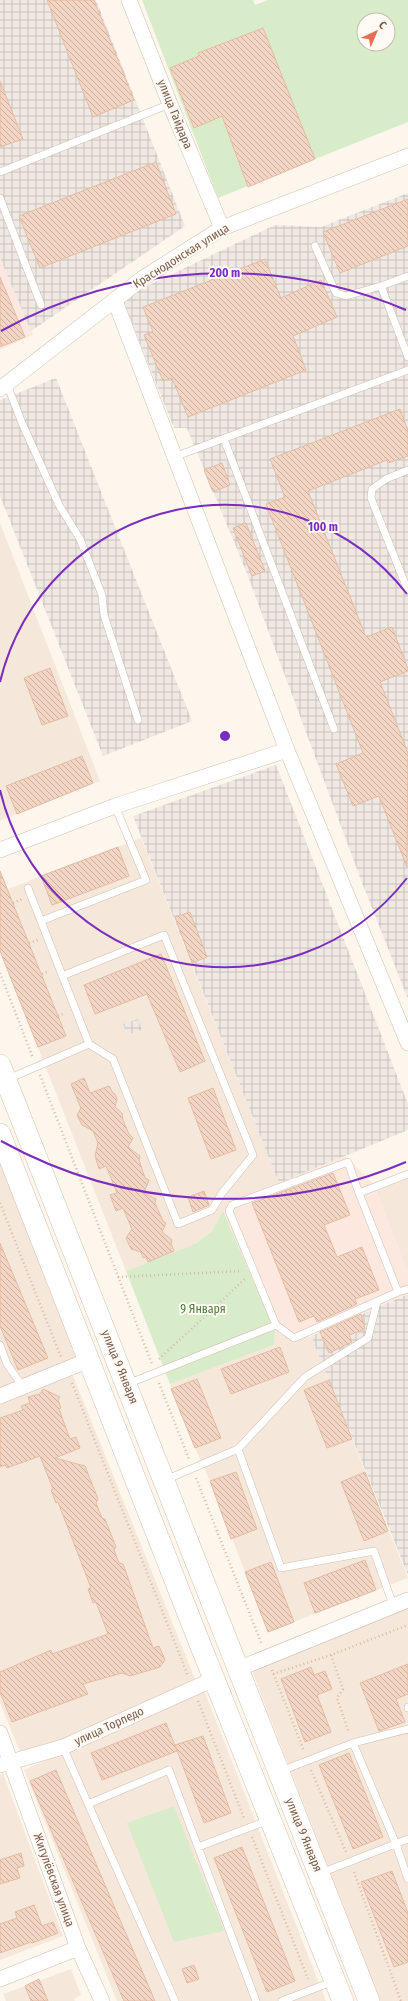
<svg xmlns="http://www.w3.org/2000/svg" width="408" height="2001" font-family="'Fira Sans Condensed',sans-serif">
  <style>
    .residential { fill: #f5e8da }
    .commercial { fill: #fde8e0 }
    .industrial { fill: url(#industrial-grid) }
    .green { fill: #d8ecc9; fill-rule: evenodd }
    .building { fill: url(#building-back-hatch); stroke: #e6bba3 }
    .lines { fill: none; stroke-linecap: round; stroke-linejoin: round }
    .lane-casing { stroke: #d1beb0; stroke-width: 8 }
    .street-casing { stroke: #d1beb0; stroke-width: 16 }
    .secondary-casing { stroke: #d6c0b0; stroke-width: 22 }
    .path { stroke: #d9b8a5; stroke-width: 2.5; stroke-dasharray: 1 3; stroke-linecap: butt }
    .lane { stroke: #fff; stroke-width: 7 }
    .street { stroke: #fff; stroke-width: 15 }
    .secondary { stroke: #fff; stroke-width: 21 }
    .ring { fill: none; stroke: #7b2cbf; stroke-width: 2 }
    .labels { text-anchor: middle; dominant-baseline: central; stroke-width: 4; stroke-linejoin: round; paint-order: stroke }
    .street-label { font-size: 12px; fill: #7a5c4d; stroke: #fffaf3 }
    .park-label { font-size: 12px; fill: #537a41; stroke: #fffaf3 }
    .centre { fill: #7b2cbf; stroke: #fffaf3; stroke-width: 2 }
    .ring-label { font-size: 12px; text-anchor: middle; font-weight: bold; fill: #7b2cbf; stroke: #fffaf3; stroke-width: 4; stroke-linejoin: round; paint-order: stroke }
  </style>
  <defs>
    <pattern id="industrial-grid" width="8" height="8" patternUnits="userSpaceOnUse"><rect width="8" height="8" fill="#efe9e4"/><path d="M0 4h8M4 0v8" fill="none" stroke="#c7c0bb"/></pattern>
    <pattern id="building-back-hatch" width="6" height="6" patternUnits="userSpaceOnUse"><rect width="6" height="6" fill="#f3d5c3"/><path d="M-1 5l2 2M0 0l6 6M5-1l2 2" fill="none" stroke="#cab0a1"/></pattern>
  </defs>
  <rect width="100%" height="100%" fill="#fdf6ec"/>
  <path class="residential" d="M0,523L100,781L0,821Z
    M141,838L279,1183L229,1203L212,1231L197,1243L126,1271L0,951V892Z
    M0,1164L79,1359L0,1389Z
    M408,1172V1274L374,1185Z
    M275,1331L294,1342L311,1336L408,1578L268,1632L210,1481L195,1448L170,1384L274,1345Z
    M72,1373L195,1679L22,1757L0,1703V1401Z
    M408,1608V2001H380L252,1671Z
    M204,1690L326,2001H117L24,1770Z
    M3,1773L63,1936L0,1960V1775Z
    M71,1969L81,1995L74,1999L75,2001H6L3,1994Z"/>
  <path class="commercial" d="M0,258L33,335L0,350Z
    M346,1156L374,1185L408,1274V1294L294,1342L275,1331L223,1211L229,1203Z"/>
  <path class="industrial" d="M0,0H96L185,226L31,331L0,258Z
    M408,193V999L361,880L246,571L187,428H174L122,298L275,225L321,227Z
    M56,378L192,721L103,756L0,496V400Z
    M276,765L408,1104V1130L279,1183L133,816Z
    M138,1019L142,1030L127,1035L123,1024Z
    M408,1294V1575L311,1336Z"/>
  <path class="green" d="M142,0H253L255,5L268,0H408V122L218,198ZM364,20H388V44H364Z
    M223,1211L275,1331L274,1345L170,1384L126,1271L197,1243L212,1231Z
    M174,1806L224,1931L174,1942L127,1823Z"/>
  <path class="building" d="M47,0H94L134,100L93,117Z
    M263,28L315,159L248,187L222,116L194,128L170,68L199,56L198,53Z
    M0,81L23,139L0,147Z
    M156,162L176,214L40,268L19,216Z
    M408,199V246L340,273L323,232Z
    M265,259L281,298L321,280L337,317L293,336L306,370L188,417L172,378L163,381L144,335L153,332L143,307Z
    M0,277L25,337L0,347Z
    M400,409L408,431V456L388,463L387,460L308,491L366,637L392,627L408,669V671L380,682L408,753L407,867L379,796L353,806L336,764L363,753L266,504L285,497L270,459Z
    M222,463L230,485L213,492L204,470Z
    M246,523L265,571L252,576L233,528Z
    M50,668L68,716L42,725L24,678Z
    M82,756L93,783L17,814L6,786Z
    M118,847L129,876L52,905L41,876Z
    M0,871L66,1036L38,1047L0,951Z
    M190,912L207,957L192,963L175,917Z
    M161,954L205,1061L180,1072L147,994L95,1014L84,985Z
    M84,1078L90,1093L109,1086L113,1093L115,1094L117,1099L115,1107L122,1113L123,1120L129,1134L133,1138L128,1147L140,1156L139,1160L145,1178L149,1180L144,1193L156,1199L155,1203L163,1221L166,1223L162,1232L172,1240L171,1244L174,1251L148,1262L146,1257L143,1258L141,1252L131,1249L126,1238L132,1229L123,1208L116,1211L110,1195L117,1193L106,1166L99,1169L95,1156L98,1143L93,1131L82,1125L77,1115L81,1108L71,1084Z
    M213,1088L236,1150L211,1159L188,1098Z
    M333,1173L350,1215L324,1225L337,1257L362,1247L379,1290L355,1299L357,1304L317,1322L314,1316L299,1322L252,1203Z
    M204,1191L209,1205L193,1212L188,1197Z
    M0,1243L48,1358L18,1370L0,1326Z
    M361,1314L365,1329L349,1335L352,1342L329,1353L320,1332Z
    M280,1347L289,1372L231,1394L221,1369Z
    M197,1379L221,1438L195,1448L171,1389Z
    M329,1380L352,1439L327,1448L304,1390Z
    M43,1389L60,1397L58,1400L61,1408L59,1409L70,1439L76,1437L80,1448L55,1458L85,1466L98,1499L96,1503L102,1518L105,1519L116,1547L114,1550L119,1563L123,1564L153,1648L159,1646L165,1660L160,1667L130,1676L122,1673L83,1684L88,1694L12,1722L0,1692V1672L51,1650L52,1654L108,1634L96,1602L93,1603L88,1589L91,1588L58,1502L56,1503L51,1490L53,1489L40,1456L7,1468L5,1465L0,1467V1418L23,1410L21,1406L30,1403L28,1397L40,1394Z
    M236,1472L257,1529L231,1539L210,1481Z
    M365,1472L388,1531L364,1541L341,1482Z
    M365,1560L376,1590L315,1613L304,1583Z
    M271,1562L294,1622L268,1632L245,1572Z
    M408,1664V1694L396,1699L405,1722L379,1731L360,1683Z
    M311,1667L314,1675L325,1671L332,1689L317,1695L331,1732L305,1742L281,1679Z
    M166,1723L177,1751L102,1780L91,1753Z
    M203,1736L231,1813L204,1823L175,1745Z
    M349,1753L383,1837L353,1849L319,1765Z
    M56,1770L117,1913L155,2001H124L30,1781Z
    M242,1847L295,1981L267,1992L214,1858Z
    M21,1853L24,1866L17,1868L20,1878L0,1884V1860Z
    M392,1871L408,1913V1962L394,1967L361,1882Z
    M34,1905L42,1926L53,1922L58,1933L32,1943L31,1942L0,1953V1924L17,1918L15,1912Z
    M194,1965L199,1979L187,1983L182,1969Z
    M39,1979L48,2001H31L25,1986Z"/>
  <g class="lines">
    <g class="lane-casing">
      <path id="lane" d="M0,172L170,104
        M0,198L41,305
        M315,246L336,293L346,296L381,286L408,276
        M381,286L408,357
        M7,384L22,423L59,505L80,539L102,595L104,615L138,720
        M224,439L334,729
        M174,457L408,370
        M408,470L386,479L372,489L371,498L408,591
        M28,888L89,1044L113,1059L178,1224L212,1210L222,1193L253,1155L164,935L62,976
        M41,921L146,880L115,806
        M8,1079L89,1044
        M359,1193L348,1162L232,1205L229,1211L276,1325L294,1338L398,1292L359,1193L408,1174
        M398,1292L408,1289
        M0,1345L7,1364L23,1387
        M127,1384L276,1325
        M238,1449L305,1377L368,1338L377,1302
        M165,1480L238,1449L281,1568L374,1551L393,1605
        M408,1707V1708
        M353,1743L396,1844L408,1879
        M63,1747L175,2001
        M281,1771L353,1743L408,1729
        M88,1804L169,1770L256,2001
        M198,1847L269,1820
        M321,1873L408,1839
        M282,2001L334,1981"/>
    </g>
    <g class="street-casing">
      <path id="street" d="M129,0L170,104L222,228
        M115,301L287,750L408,1043
        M0,389L143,278L222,228L408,156
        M0,850L115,806L287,750
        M0,1396L89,1360
        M238,1669L408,1600
        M0,1733L78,1948L0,1979
        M0,1765L63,1747L214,1679
        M78,1948L102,2001"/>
    </g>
    <g class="secondary-casing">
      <path id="secondary" d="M0,1065L369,2001
        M0,1134L198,1639L343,2001"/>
    </g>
    <path class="path" d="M13,903L22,899
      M29,943L38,940
      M0,973L33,1058
      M42,974L49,971
      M58,1016L65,1013
      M40,1075L152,1364
      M0,1203L61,1357
      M118,1277L242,1271
      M159,1359L246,1278
      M72,1383L188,1676
      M159,1383L189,1459
      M196,1478L262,1645
      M331,1655L343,1689L337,1698L349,1733
      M272,1670L304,1751
      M273,1674L331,1655L408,1625
      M198,1701L244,1818
      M311,1770L346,1852
      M252,1837L308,1979
      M354,1872L401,2001"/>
    <use href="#lane" class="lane"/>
    <use href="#street" class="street"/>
    <use href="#secondary" class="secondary"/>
  </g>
  <g class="ring">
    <path d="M407 878A231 231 0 0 1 0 790M0 682A231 231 0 0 1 407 594"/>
    <path d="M406 1162A463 463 0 0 1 1 1141M1 331A463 463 0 0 1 406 310"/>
  </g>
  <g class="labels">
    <g class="street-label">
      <text transform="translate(175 114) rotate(68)">улица Гайдара</text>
      <text transform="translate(181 256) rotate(-32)">Краснодонская улица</text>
      <text transform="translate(120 1367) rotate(68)">улица 9 Января</text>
      <text transform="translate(109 1726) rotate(-25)">улица Торпедо</text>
      <text transform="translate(304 1835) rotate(68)">улица 9 Января</text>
      <text transform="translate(54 1880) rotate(70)">Жигулёвская улица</text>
    </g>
    <g class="park-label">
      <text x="203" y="1309">9 Января</text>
    </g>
  </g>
  <circle cx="225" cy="736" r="6" class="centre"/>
  <g class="ring-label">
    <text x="225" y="277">200 m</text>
    <text x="323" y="531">100 m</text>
  </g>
  <g transform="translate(376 32) rotate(44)"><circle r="19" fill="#fffaf3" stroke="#cabbb1"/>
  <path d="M0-3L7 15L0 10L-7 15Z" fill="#e76f51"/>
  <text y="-6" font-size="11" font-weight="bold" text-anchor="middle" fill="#7a5c4d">С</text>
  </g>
</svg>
